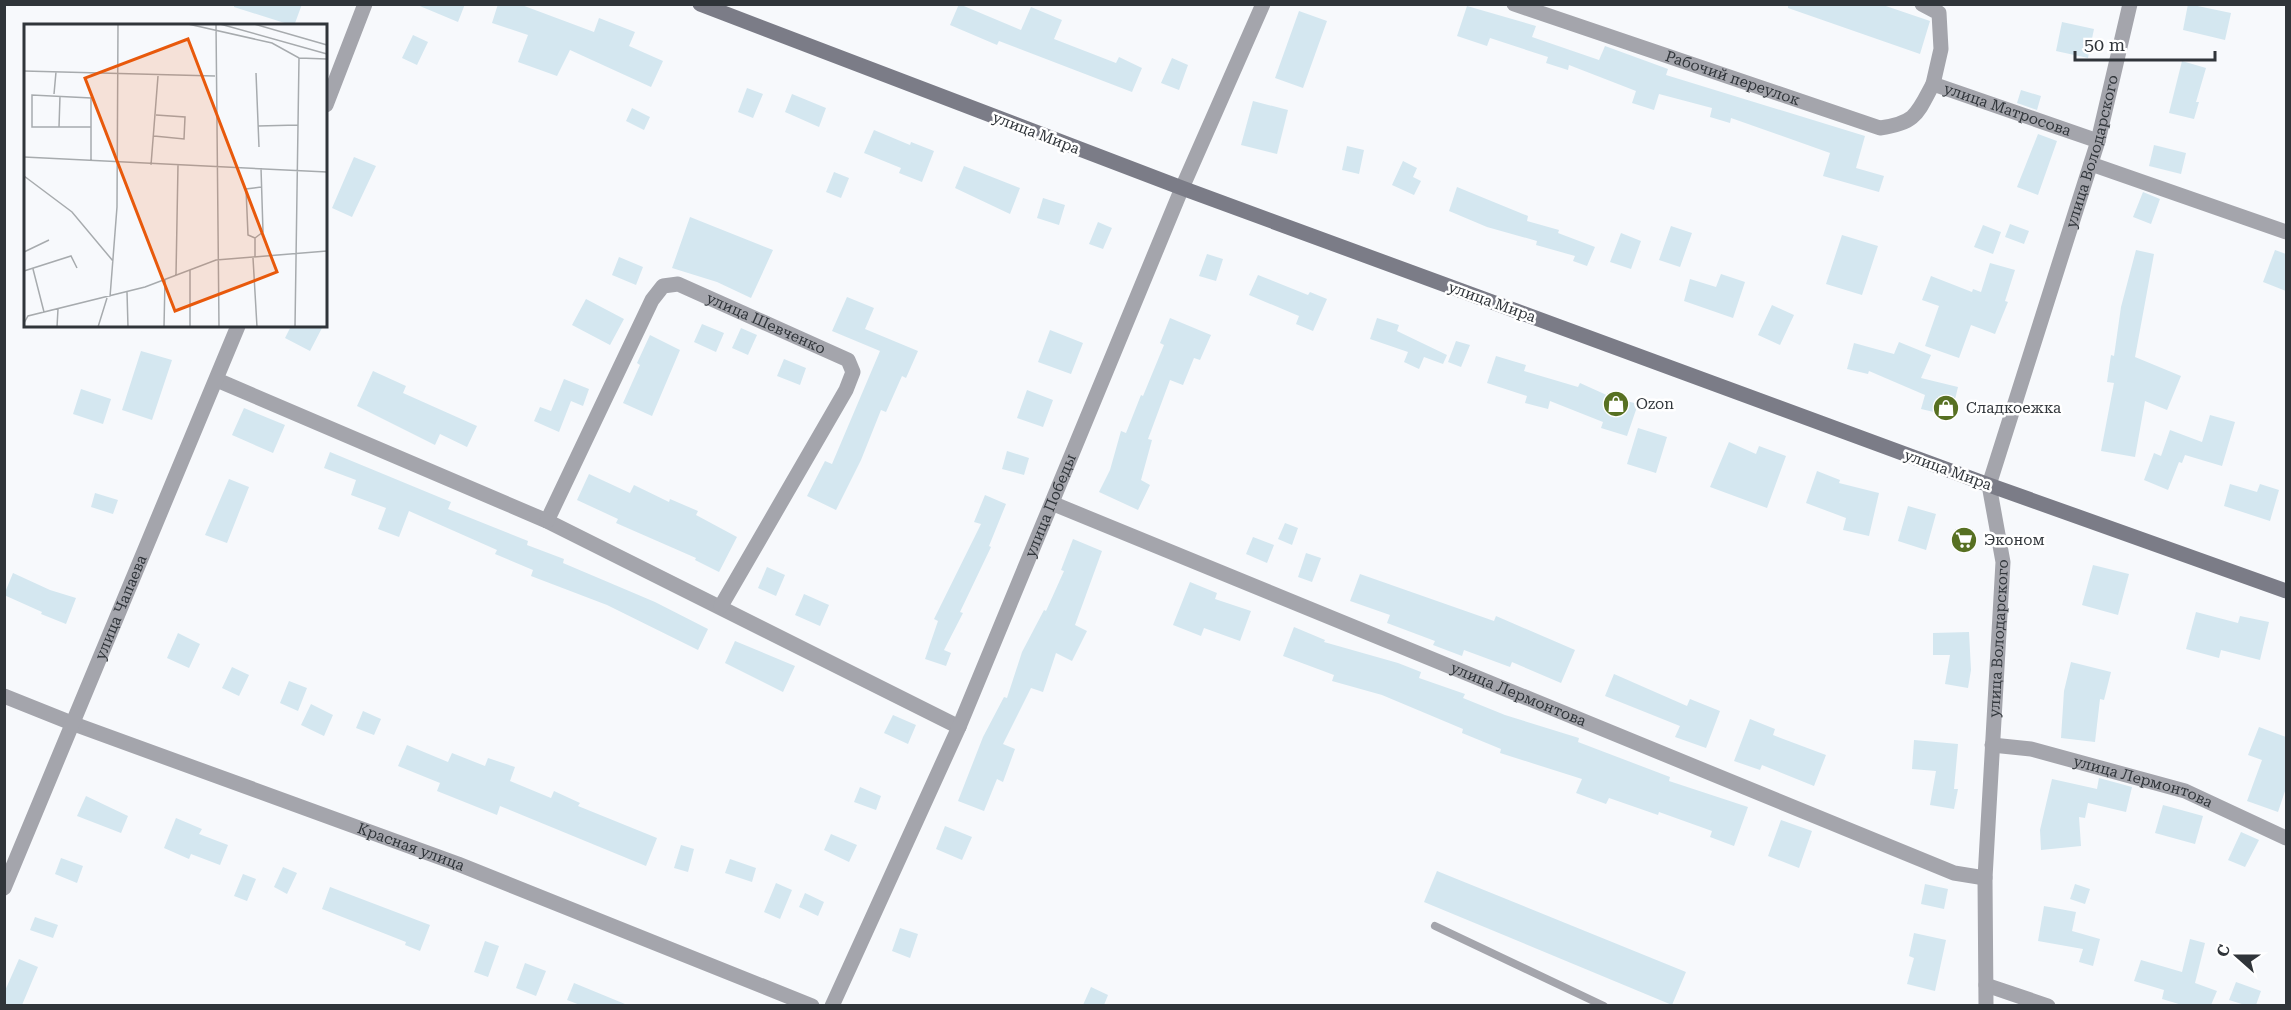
<svg xmlns="http://www.w3.org/2000/svg" width="2291" height="1010" font-family="'Roboto Serif',serif">
  <style>
    .building { fill: #d4e7f0 }
    .lines { fill: none; stroke-linecap: round; stroke-linejoin: round }
    .service { stroke: #a4a5ac; stroke-width: 8 }
    .minor { stroke: #a4a5ac; stroke-width: 15 }
    .secondary { stroke: #7b7c87; stroke-width: 15 }
    .labels { text-anchor: middle; dominant-baseline: central; stroke-width: 5; stroke-linejoin: round; paint-order: stroke }
    .street-label { font-size: 15px; fill: #30353a; stroke: #fff }
    .poi-label { font-size: 15px; fill: #30353a; stroke: #fff; text-anchor: start }
    .inset-road { fill: none; stroke: #a7abae; stroke-width: 1.5 }
    .view { fill: #e8590c; fill-opacity: 0.15; stroke: #e8590c; stroke-width: 3 }
    .inset-edge { fill: none; stroke: #30353a; stroke-width: 3 }
  </style>
  <rect width="100%" height="100%" fill="#f7f9fc"/>
  <path class="building" d="M234,4H302L294,26L234,7Z
    M415,4H465L458,22Z
    M498,4H519L594,32L599,18L635,32L629,46L663,61L651,87L570,50L557,76L518,62L528,35L492,23Z
    M959,4L1021,30L1031,7L1062,20L1054,39L1116,63L1119,57L1142,68L1132,92L999,41L997,45L950,25Z
    M1788,4H1880L1930,21L1920,54L1788,8Z
    M2188,4L2231,13L2225,40L2183,30Z
    M1467,6L1536,26L1532,37L1599,60L1605,46L1668,69L1666,75L1865,136L1856,168L1884,176L1879,192L1823,176L1830,153L1731,118L1730,123L1710,117L1712,108L1659,94L1654,110L1632,103L1636,91L1569,65L1568,70L1546,63L1548,57L1490,38L1487,46L1457,36Z
    M1299,11L1327,21L1303,88L1275,78Z
    M2062,22L2094,29L2088,58L2056,51Z
    M413,35L428,42L417,65L402,58Z
    M1172,58L1188,65L1179,90L1161,83Z
    M2182,61L2206,68L2196,102H2199L2194,119L2169,113Z
    M747,88L763,94L753,118L738,112Z
    M2021,90L2041,96L2037,110L2017,103Z
    M792,94L826,108L819,127L785,112Z
    M1253,101L1288,110L1277,154L1241,145Z
    M632,108L650,117L644,130L626,121Z
    M874,130L910,145L911,142L934,151L922,182L899,173L901,168L864,153Z
    M2038,134L2057,141L2038,195L2017,187Z
    M2154,145L2186,153L2181,174L2149,166Z
    M1347,146L1364,150L1359,174L1342,170Z
    M354,157L376,166L352,217L332,208Z
    M1403,161L1417,168L1413,177L1421,181L1414,195L1392,185Z
    M964,166L1020,188L1010,214L955,188Z
    M834,172L849,178L841,198L826,192Z
    M1457,187L1528,216L1527,221L1559,230L1558,233L1595,247L1587,266L1573,261L1575,256L1536,245L1537,241L1487,227L1449,211Z
    M2143,192L2160,199L2151,224L2133,217Z
    M1043,198L1065,205L1059,225L1037,218Z
    M690,217L773,250L751,298L717,282L672,268Z
    M1098,222L1112,228L1103,249L1089,244Z
    M2010,224L2029,231L2024,244L2005,237Z
    M1983,225L2001,232L1993,254L1974,247Z
    M1671,226L1692,233L1680,267L1659,260Z
    M1621,233L1641,241L1631,269L1610,262Z
    M1842,235L1878,246L1862,295L1826,284Z
    M2136,250L2154,254L2135,357L2181,376L2167,410L2145,401L2135,457L2101,451L2114,383L2107,382L2111,355L2114,356L2121,307Z
    M2275,250L2286,254V291L2263,282Z
    M1207,254L1223,259L1216,281L1199,276Z
    M619,257L643,267L636,285L612,275Z
    M1990,263L2015,270L2005,301L2008,302L1995,334L1971,325L1959,358L1925,346L1939,306L1922,300L1931,276L1972,292L1973,289L1981,292Z
    M1721,274L1745,282L1733,318L1684,301L1690,279L1716,287Z
    M1258,275L1308,295L1310,292L1327,299L1313,331L1296,324L1299,316L1249,295Z
    M847,297L874,308L865,329L918,351L906,378L902,376L886,412L881,410L861,460L836,510L807,496L825,461L832,464L880,351L832,331Z
    M586,299L624,319L610,345L572,325Z
    M1772,305L1794,315L1780,345L1758,335Z
    M1170,318L1211,335L1200,360L1194,358L1183,385L1170,380L1148,439L1152,440L1141,480L1150,485L1138,510L1099,492L1110,470L1121,431L1126,433L1141,395L1143,396L1164,345L1160,343Z
    M1377,318L1399,325L1397,331L1447,355L1443,364L1424,357L1419,369L1404,362L1408,352L1370,339Z
    M702,324L724,333L716,352L694,342Z
    M291,326H323L310,351L285,338Z
    M741,328L757,335L748,355L732,348Z
    M1050,330L1083,343L1071,374L1038,362Z
    M650,335L680,350L652,416L623,403L640,365L637,363Z
    M1456,341L1470,345L1461,367L1448,362Z
    M1899,342L1931,355L1921,378L1958,387L1951,416L1921,409L1925,395L1869,371L1868,374L1847,369L1854,343L1894,354Z
    M141,351L172,360L152,420L122,410Z
    M1496,356L1526,365L1524,371L1578,387L1580,383L1611,397L1638,404L1627,436L1601,428L1603,422L1550,401L1548,409L1525,403L1527,396L1487,383Z
    M784,359L806,368L800,385L777,376Z
    M373,371L406,386L403,393L477,426L467,447L440,434L435,445L357,406Z
    M564,379L589,389L583,406L571,401L559,432L534,421L540,407L551,411Z
    M81,389L111,399L103,424L73,414Z
    M1027,390L1053,400L1043,427L1017,418Z
    M244,408L285,425L273,453L232,435Z
    M2210,415L2235,422L2222,466L2185,455L2182,463L2179,462L2168,490L2144,480L2154,453L2161,456L2170,430L2202,442Z
    M1638,428L1667,437L1656,473L1627,464Z
    M1729,442L1756,454L1759,446L1786,456L1767,508L1710,487Z
    M1007,451L1029,458L1024,475L1002,469Z
    M330,452L451,502L448,509L528,541L527,545L564,559L563,563L655,602L708,629L698,650L607,605L531,576L533,570L495,554L497,550L409,511L399,537L378,529L386,508L351,495L356,480L324,468Z
    M1817,471L1840,480L1839,483L1879,493L1869,536L1843,530L1846,518L1806,503Z
    M589,474L630,493L634,485L669,502L670,499L698,511L696,515L737,537L719,572L695,560L696,558L616,523L618,519L577,500Z
    M229,479L249,487L227,543L205,535Z
    M2230,484L2257,492L2260,484L2279,490L2270,521L2224,506Z
    M95,493L118,500L113,514L91,507Z
    M985,495L1006,504L989,546L991,547L960,612L963,613L944,650L951,653L946,666L925,659L938,621L934,619L981,524L974,522Z
    M1908,506L1936,514L1926,550L1898,541Z
    M1285,523L1298,528L1292,545L1278,539Z
    M1253,537L1274,545L1267,563L1246,554Z
    M1073,539L1102,551L1075,625L1087,631L1072,661L1056,653L1043,692L1031,688L1003,744L1015,749L1003,782L997,779L984,811L958,801L983,737L1004,697L1007,698L1022,652L1044,610L1046,611L1064,571L1061,570Z
    M1306,553L1321,558L1312,582L1298,577Z
    M2093,565L2129,574L2118,615L2082,605Z
    M767,567L785,575L776,596L758,588Z
    M13,573L50,590L76,598L66,624L41,614L42,612L4,595Z
    M1360,574L1494,621L1496,616L1575,650L1561,683L1512,662L1510,667L1464,650L1462,656L1433,645L1435,641L1387,623L1390,615L1350,601Z
    M1190,582L1217,593L1215,599L1251,611L1240,641L1204,628L1201,636L1173,625Z
    M804,594L829,605L820,626L795,615Z
    M2196,612L2238,623L2240,616L2269,622L2260,660L2221,650L2219,658L2186,649Z
    M1294,627L1325,640L1324,642L1398,663L1421,672L1419,678L1465,694L1463,698L1505,715L1579,738L1578,742L1670,777L1669,781L1748,807L1734,846L1710,837L1712,831L1659,812L1658,815L1609,798L1606,804L1576,793L1582,779L1500,753L1501,749L1462,733L1463,729L1382,695L1332,681L1334,675L1283,656Z
    M1969,632L1971,670L1968,688L1945,684L1950,655H1933V633Z
    M178,633L200,644L189,668L167,658Z
    M735,641L795,666L783,692L725,663Z
    M2071,662L2111,672L2104,700L2100,699L2095,742L2061,738L2064,691Z
    M232,667L249,675L239,696L222,688Z
    M1614,674L1687,706L1690,699L1720,711L1706,748L1675,737L1680,726L1605,696Z
    M289,681L307,688L298,711L280,703Z
    M311,704L333,715L324,736L301,725Z
    M363,711L381,719L374,735L356,728Z
    M893,715L916,725L908,744L884,733Z
    M1750,719L1775,729L1773,735L1826,755L1814,786L1762,765L1760,770L1734,761Z
    M2259,727L2286,737V788L2278,812L2247,801L2262,760L2248,755Z
    M1914,740L1958,744L1954,789H1958L1954,809L1930,805L1936,771L1912,769Z
    M407,745L448,762L452,753L485,766L488,758L515,767L510,781L551,798L554,791L580,803L578,806L657,838L646,866L500,806L497,815L437,791L440,783L398,766Z
    M2099,778L2132,787L2126,812L2088,803L2085,818L2079,817L2081,846L2041,850L2040,830L2052,779L2097,789Z
    M860,787L881,796L876,810L854,802Z
    M86,796L128,816L121,833L77,816Z
    M2163,805L2203,816L2195,844L2155,833Z
    M176,818L202,829L199,834L228,845L220,865L191,854L189,859L164,848Z
    M1781,820L1812,831L1799,868L1768,856Z
    M945,826L972,837L962,860L936,849Z
    M2241,832L2259,840L2245,867L2228,860Z
    M831,834L857,845L849,862L824,850Z
    M681,845L694,849L688,872L674,868Z
    M61,858L83,866L77,883L55,874Z
    M730,859L756,868L752,882L725,873Z
    M283,867L297,873L287,894L274,887Z
    M1437,871L1686,972L1672,1005L1424,902Z
    M243,874L256,879L247,901L234,896Z
    M776,883L792,890L780,919L764,912Z
    M1925,884L1948,889L1944,909L1921,904Z
    M2075,884L2090,889L2085,904L2070,899Z
    M330,887L430,925L420,951L405,945L406,942L322,909Z
    M805,893L824,902L818,916L799,907Z
    M2044,906L2076,912L2072,931L2100,939L2093,966L2079,962L2083,949L2038,941Z
    M35,917L58,925L53,938L30,930Z
    M900,928L918,934L910,958L892,951Z
    M1914,933L1946,940L1935,991L1907,984L1914,958L1909,956Z
    M2190,939L2205,943L2195,983L2217,991L2211,1005H2182L2162,999L2164,990L2134,981L2141,960L2182,972Z
    M485,941L499,946L488,977L474,972Z
    M19,959L38,967L22,1005H4V993Z
    M525,963L546,971L536,996L516,988Z
    M2236,982L2261,991L2256,1005H2245L2229,1000Z
    M574,983L625,1004V1005H580L567,1000Z
    M1091,987L1108,995L1104,1005H1083Z"/>
  <g class="lines">
    <path class="service" d="M1435,926L1604,1006"/>
    <g class="minor">
      <path id="s1" d="M1514,4L1880,128C1916,123 1917,114 1933,84"/>
      <path id="s2" d="M1922,4L1939,13L1941,49L1933,84L2098,141"/>
      <path d="M326,105L365,4"/>
      <path d="M2091,164L2286,232"/>
      <path d="M217,380L547,521L959,727"/>
      <path id="s3" d="M1054,504L1954,873L1985,878"/>
      <path id="s4" d="M547,521L652,300L663,286L678,284L848,360L853,372L846,390L721,606"/>
      <path id="s5" d="M4,696L74,724L458,864L812,1006"/>
      <path id="s6" d="M1992,745L2031,749L2185,791L2286,838"/>
      <path id="s7" d="M4,888L238,326"/>
      <path d="M1986,985L2048,1006"/>
      <path id="s8" d="M832,1006L959,727L1182,188L1263,4"/>
      <path id="s9" d="M1986,1006L1985,878L2003,562L1989,485L2098,141L2130,4"/>
    </g>
    <path class="secondary" d="M700,4L1182,188L1989,485L2286,591"/>
  </g>
  <defs>
    <g id="shop-disc" transform="scale(1.35)"><circle r="9.5" fill="#577022" stroke="#fff"/><path d="M-5-2.5h2.3a2.7 3.5 0 0 1 5.4 0H5L5.5 6h-11ZM-1.5-2.5h3a1.5 2.3 0 0 0-3 0Z" fill="#fff"/></g>
    <g id="supermarket-disc" transform="scale(1.35)"><circle r="9.5" fill="#577022" stroke="#fff"/><path d="M-6-5.5h2.5l.6 2H6L4.5 2H-2.5L-4.4-4H-6ZM-1.5 3.2a1.3 1.3 0 1 0 .1 0ZM3 3.2a1.3 1.3 0 1 0 .1 0Z" fill="#fff"/></g>
  </defs>
  <g fill-rule="evenodd">
    <use href="#shop-disc" x="1616" y="404"/>
    <use href="#shop-disc" x="1946" y="408"/>
    <use href="#supermarket-disc" x="1964" y="540"/>
  </g>
  <g class="labels">
    <g class="street-label">
      <text stroke="none"><textPath href="#s1" startOffset="231">Рабочий переулок</textPath></text>
      <text stroke="none"><textPath href="#s2" startOffset="170">улица Матросова</textPath></text>
      <text transform="translate(1036 133) rotate(21)">улица Мира</text>
      <text stroke="none"><textPath href="#s9" startOffset="872">улица Володарского</textPath></text>
      <text transform="translate(1492 302) rotate(20)">улица Мира</text>
      <text stroke="none"><textPath href="#s4" startOffset="374">улица Шевченко</textPath></text>
      <text transform="translate(1948 470) rotate(20)">улица Мира</text>
      <text stroke="none"><textPath href="#s8" startOffset="546">улица Победы</textPath></text>
      <text stroke="none"><textPath href="#s7" startOffset="304">улица Чапаева</textPath></text>
      <text stroke="none"><textPath href="#s9" startOffset="368">улица Володарского</textPath></text>
      <text stroke="none"><textPath href="#s3" startOffset="502">улица Лермонтова</textPath></text>
      <text stroke="none"><textPath href="#s6" startOffset="156">улица Лермонтова</textPath></text>
      <text stroke="none"><textPath href="#s5" startOffset="434">Красная улица</textPath></text>
    </g>
    <g class="poi-label">
      <text x="1636" y="404">Ozon</text>
      <text x="1966" y="408">Сладкоежка</text>
      <text x="1984" y="540">Эконом</text>
    </g>
  </g>
  <g transform="translate(24 24)">
    <rect width="303" height="303" fill="#f7f9fc"/>
    <path class="inset-road" d="M164,0L248,19L275,34L303,35M192,0L195,303M196,0L303,30M230,0L303,21M0,47L191,52M232,49L235,123M30,70L32,48M234,102L274,101M35,103L36,72M67,103H8V71L67,74V136M130,112L160,115L161,93L132,91M0,133L303,148M127,141L134,52M0,152L48,188L89,237M231,214L224,211L222,165L237,163M0,228L25,216M231,233V214L239,208L237,144M229,234L233,303M9,245L20,288M166,246V303M0,247L47,232L53,244M152,251L154,141M103,268L104,303M86,273L93,183L94,0M0,299L4,292L121,263L192,236L303,227M33,303L34,285M74,303L83,274M140,303L141,255M271,303L275,34"/>
    <path class="view" d="M164,15L253,248L151,287L61,54Z"/>
    <rect width="303" height="303" class="inset-edge"/>
  </g>
  <rect width="2291" height="1010" fill="none" stroke="#30353a" stroke-width="12"/>
  <g transform="translate(2237 956) rotate(291)" stroke="#ffffff" stroke-width="4.5" paint-order="stroke">
  <path d="M0-4.5L10 22L0 15L-10 22Z" fill="#30353a"/>
  <text y="-9" font-size="16" font-weight="bold" text-anchor="middle" fill="#30353a">С</text>
  </g>
  <path d="M2075 51v9h140v-9" fill="none" stroke="#30353a" stroke-width="3"/>
  <text x="2084" y="51" font-size="18" fill="#30353a" stroke="#ffffff" stroke-width="4.5" paint-order="stroke">50 m</text>
</svg>
